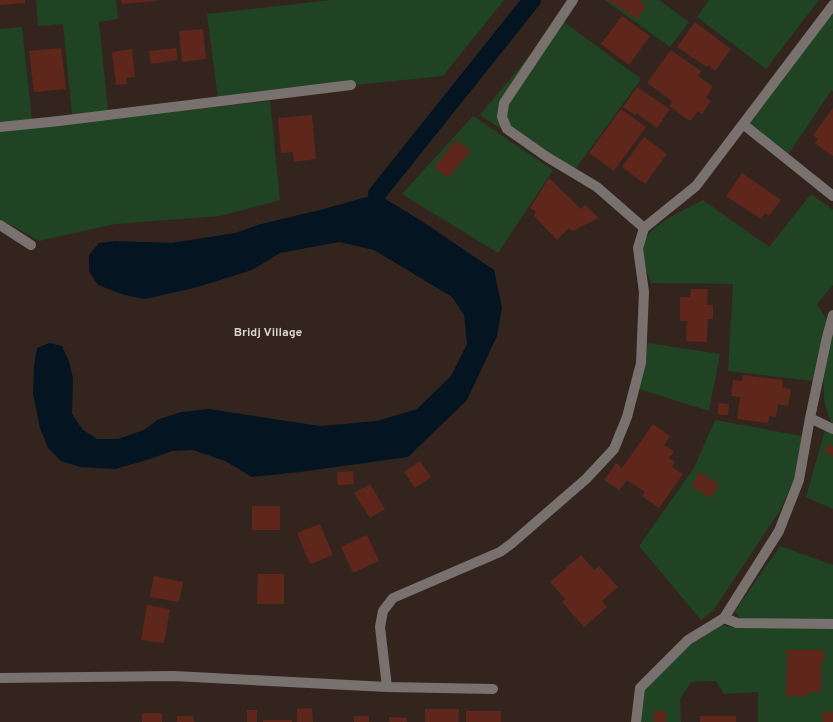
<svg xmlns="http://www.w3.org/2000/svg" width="833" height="722" font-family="Overpass,sans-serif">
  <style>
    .green { fill: #204324 }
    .water { fill: #041521 }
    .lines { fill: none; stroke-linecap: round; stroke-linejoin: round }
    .canal { stroke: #041521; stroke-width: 18 }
    .building { fill: #5f261b }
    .minor { stroke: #79716e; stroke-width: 10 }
    .labels { text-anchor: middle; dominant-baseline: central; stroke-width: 3; stroke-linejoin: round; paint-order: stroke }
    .neighbourhood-label { font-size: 12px; font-weight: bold; fill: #dcd3ce; stroke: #33251e }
  </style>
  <rect width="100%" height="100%" fill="#33251e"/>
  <path class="green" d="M36,0H116L118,19L99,22L108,111L72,114L63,24L38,26Z
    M331,0H504L443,76L218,99L207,14Z
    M605,0H659L689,22L670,47Z
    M709,0H819L766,69L697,17Z
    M833,0V91H831L785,159L749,130L748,112Z
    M560,19L641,79L571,175L480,115Z
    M22,27L32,120L0,123V29Z
    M270,101L280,200L220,216L115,224L39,241L0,219V130Z
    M473,116L553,170L498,253L402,194Z
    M811,194L833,210V285L817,304L826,319L814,381L728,371L733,284L651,283C648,274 643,263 642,254C640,227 683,211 703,200L769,247Z
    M833,333V425C817,397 824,363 833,333Z
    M648,343L720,354L709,411L639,389Z
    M715,420L802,436L795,478L779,512L713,611L701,620L639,546L694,468Z
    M825,430L833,433V509L806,497Z
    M780,546L833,565V620L739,618L735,611Z
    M713,623L730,627L833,629V722H758V692L724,694L716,681L691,682L680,699L681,722H637L644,679Z"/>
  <path class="water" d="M377,194L420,220L494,270L502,308L497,336L467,400L408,457L300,472L252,477L225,461L193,450L172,451L147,460L115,469L80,467L61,461L48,448L40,428L33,394L34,366L37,348L49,343L62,346L69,361L73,378L72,414L83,430L97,439H118L144,430L157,420L181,412L209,409L320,426L377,421L417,409L451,376L467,344L464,315L452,297L374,250L339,242L280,253L252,270L198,287L145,299L124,295L98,285L89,271V255L99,243L115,241L171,243L235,233L261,224L324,209Z"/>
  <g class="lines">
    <path class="canal" d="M377,194L532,0"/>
  </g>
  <path class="building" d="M0,0H25V3L0,5Z
    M121,0H156V1L122,4Z
    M608,0H642L640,2L646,6L637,19Z
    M622,16L650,36L629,65L601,44Z
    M695,22L731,49L715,71L708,65L707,67L677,47Z
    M203,29L206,59L182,62L179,31Z
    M61,48L66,89L34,92L29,51Z
    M176,48L178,60L151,64L149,51Z
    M132,49L135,77L126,78L127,84L116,85L112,52Z
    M671,50L701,71L698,76L713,87L706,98L711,101L702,114L698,111L690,121L669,106L672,101L647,83Z
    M637,87L670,109L657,128L636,113L635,115L623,107Z
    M833,108V156L815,143L818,139L813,135Z
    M621,109L646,127L614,171L589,153Z
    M312,115L316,159L294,162L293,152L281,153L278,118Z
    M644,137L667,154L645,184L622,167Z
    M456,140L471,151L448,178L434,167Z
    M742,173L781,200L769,216L765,213L761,219L726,196Z
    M549,178L581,209L585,205L599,218L572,231L569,228L557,240L534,216L536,211L530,208Z
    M691,289H708L707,305H713V319H708L707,342L686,341L687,321H680V297H690Z
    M743,375L783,380L782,387L791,389L788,406L778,404L776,417L769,416L768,423L737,419L740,397L731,396L733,380L742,381Z
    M718,403L729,404L728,415H718Z
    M653,424L670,436L664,445L674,451L669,458L675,462L672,467L683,474L659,508L642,496L645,492L627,480L619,490L604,480L616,463L622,468Z
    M828,444L833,447V456L824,452Z
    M420,461L431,477L415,488L404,472Z
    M353,471L354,484L338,485L337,472Z
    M699,472L719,484L711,498L691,486Z
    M370,484L385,509L370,518L354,493Z
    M252,506H280V530H252Z
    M320,524L333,555L310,564L297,533Z
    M367,535L379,561L353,573L341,547Z
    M581,555L594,570L599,566L618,587L602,601L607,607L584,627L562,602L565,599L550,582Z
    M258,574H284V604H257Z
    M154,576L183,582L179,602L150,597Z
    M147,605L170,609L164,643L141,640Z
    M787,650H824V662H821V692H809V696H786Z
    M312,708L313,722H297V709Z
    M425,709H459V722H425Z
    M247,710H257V722H247Z
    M466,711H501V722H466Z
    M654,711H666V722H654Z
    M823,712H833V722H823Z
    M142,713H162V722H142Z
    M177,716H193L194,722H177Z
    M354,716H369V722H354Z
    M700,716H736V722H700Z
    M389,717L407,718V722H389Z
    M263,720H292V722H263Z"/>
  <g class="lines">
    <path class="minor" d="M743,124L833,196
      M0,127L59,121L351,85
      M0,225L31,245
      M644,228L696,186L833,5
      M810,418L833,429
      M724,618L737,623L833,624
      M0,678L174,676L387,687L493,689
      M387,687L380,627L383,611L393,598L500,552L511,544L586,479L614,449L627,417L641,363L644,292L638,248L644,228L597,187L547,157L507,129L502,117L504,103L573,0
      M636,722L640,688L688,640L724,618L779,531L799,480L810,418L827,337L833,315"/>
  </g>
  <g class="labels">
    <g class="neighbourhood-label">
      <text x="268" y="333">Bridj Village</text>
    </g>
  </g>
</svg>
